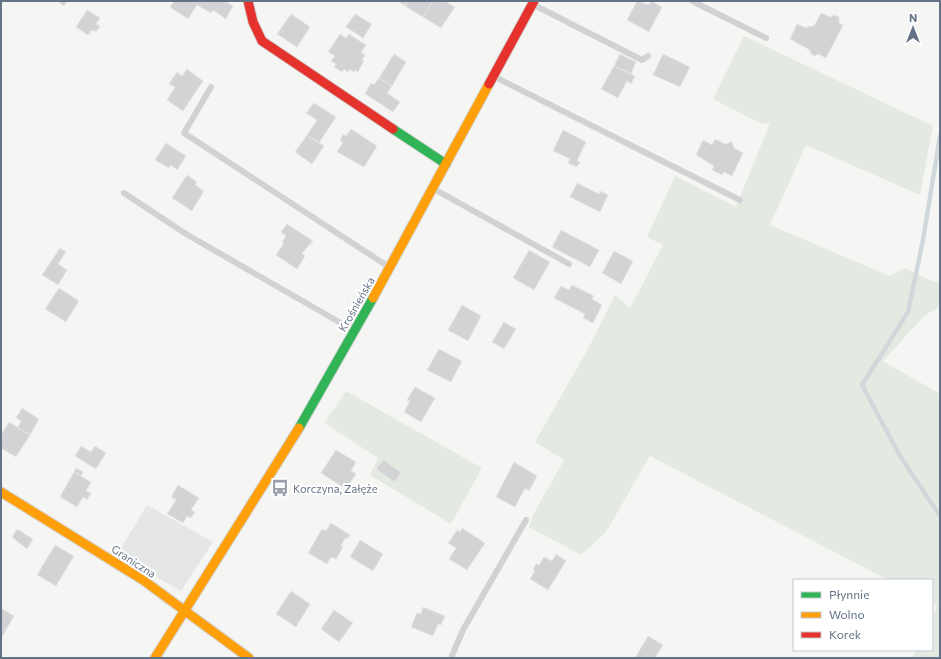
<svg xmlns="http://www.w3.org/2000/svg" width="941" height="659" font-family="Commissioner,sans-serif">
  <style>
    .built { fill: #e5e7e7 }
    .green { fill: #e4e9e2 }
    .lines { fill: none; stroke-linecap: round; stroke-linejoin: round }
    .stream { stroke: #d1d8dc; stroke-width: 4.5 }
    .building { fill: #d2d3d4; stroke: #e4e5e4 }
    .fast-casing { stroke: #d2d4d4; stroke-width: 11 }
    .slow-casing { stroke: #d2d4d4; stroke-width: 11 }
    .jam-casing { stroke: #d2d4d4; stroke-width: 11 }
    .lane { stroke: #d1d2d3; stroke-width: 6 }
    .fast { stroke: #30b455; stroke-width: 9 }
    .slow { stroke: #ff9f0a; stroke-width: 9 }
    .jam { stroke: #e5322d; stroke-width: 9 }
    .labels { text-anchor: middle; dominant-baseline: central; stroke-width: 4; stroke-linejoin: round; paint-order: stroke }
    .street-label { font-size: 11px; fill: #647286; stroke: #fff }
    .poi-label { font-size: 11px; fill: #647286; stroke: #fff; text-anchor: start }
  </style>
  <rect width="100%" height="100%" fill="#f5f6f4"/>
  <path class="built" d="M147,505L213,542L181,591L117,555Z"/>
  <path class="green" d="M744,36L933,126L920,195L806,145L770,225L890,276L904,268L935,282L940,280V307L925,315L883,361L940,394V658H912L916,650H932V619L937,606L932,603V580H888L650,456L606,532L581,555L529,527L534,513L564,460L535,442L589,347L615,295L630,308L663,245L647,237L675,176L736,207L770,123L762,124L713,99Z
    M346,391L482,468L451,524L370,475L378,458L324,423Z"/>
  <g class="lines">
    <path class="stream" d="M940,136L923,240L908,312L862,385L900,456L940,516"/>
  </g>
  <path class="building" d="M57,1H67L64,6Z
    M174,1H225L233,6L226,19L213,10L211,13L197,5L188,19L170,7Z
    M398,1H408L405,6Z
    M408,1H433L423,17L405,6Z
    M433,1H445L455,7L441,28L423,17Z
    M637,1L649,5L651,1L662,7L649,32L627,20Z
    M87,10L100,18L96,24L100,26L96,32L92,30L88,35L76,27Z
    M821,13L830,17L835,15L839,17V23L843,25L826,58L818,54L815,56L811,54L810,50L790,39L797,24L806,28L807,27L814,26Z
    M291,14L310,27L297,47L277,34Z
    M355,14L372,24L363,38L346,27Z
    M340,34L346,38L349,34L366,45L361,52L365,55L362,60L364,61L358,72L355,70L354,72L350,69L348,72L344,69L342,72L334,67L336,64L331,61L335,56L328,52Z
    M394,54L406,62L392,86L379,78Z
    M620,54L636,62L631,74L614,66Z
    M663,54L690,67L680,87L653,75Z
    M614,66L635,76L631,84L627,81L618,98L601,89Z
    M187,69L203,81L183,111L167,100L175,87L169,84L177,72L182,76Z
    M379,78L392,86L387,93L400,102L393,112L365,94L371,83L374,85Z
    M314,103L336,117L319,143L307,135L317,120L306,113Z
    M351,129L377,146L364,167L337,152L343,142L340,141L343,134L346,136Z
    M563,130L586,142L577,161L580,162L577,167L568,163L570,159L553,151Z
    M307,135L324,146L312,164L295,152Z
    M715,139L725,144L732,142L734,148L743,153L732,176L724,172L722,175L712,170L714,166L696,155L703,140L712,145Z
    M166,143L186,156L177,170L171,165L169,168L155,160Z
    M187,175L197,182L195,185L204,191L192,211L172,198Z
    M577,183L599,194L600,191L608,195L600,212L570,197Z
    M287,224L313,241L302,253L305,256L297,269L276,255L284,243L282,242L286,236L281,232Z
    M561,230L599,250L590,267L552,247Z
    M60,248L66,252L58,264L67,270L58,285L42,275Z
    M529,250L550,262L534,290L513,278Z
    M614,251L633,261L621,284L602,273Z
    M572,285L594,296L592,299L602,305L593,323L583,318L585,314L554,298L561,286L569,290Z
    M59,288L79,301L66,322L45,309Z
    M462,305L481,316L468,341L448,330Z
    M504,322L516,329L504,349L492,342Z
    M439,349L462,361L451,382L427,370Z
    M415,387L435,398L421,422L404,412L410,401L407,400Z
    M22,408L39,419L30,435L18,428L21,421L16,418Z
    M9,422L30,435L16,457L1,448V435Z
    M81,446L91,452L95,446L106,453L96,469L75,456Z
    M336,450L356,462L351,471L356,474L346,489L321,473Z
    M383,460L401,472L395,482L376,469Z
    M514,462L537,476L529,491L525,488L515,507L496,497Z
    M76,468L83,472L81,476L74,472Z
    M74,472L91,482L86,491L91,493L87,500L83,497L77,507L60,497Z
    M178,485L199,498L191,510L195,512L191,518L187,516L183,523L167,514L176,500L171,497Z
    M331,523L350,535L347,539L345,538L341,546L343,547L336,559L331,557L327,564L308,553L322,529L326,531Z
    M462,528L485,543L467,570L449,559L456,548L448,543L457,530L460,532Z
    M17,529L33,539L27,549L12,537Z
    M360,540L383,554L373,571L350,557Z
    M55,545L74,556L56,586L37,575Z
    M556,554L566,561L548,590L530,579L535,571L533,569L536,564L539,565L544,557L552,561Z
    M291,591L310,604L296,627L276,614Z
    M423,607L445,616L441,625L438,624L433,636L411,627L417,613L421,614Z
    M1,608L14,616L1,639Z
    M334,610L353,623L339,642L321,629Z
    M648,636L663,645L655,658H635Z"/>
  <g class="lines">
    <g class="fast-casing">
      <path id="fast" d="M393,129L446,164
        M299,428L373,298"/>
    </g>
    <g class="slow-casing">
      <path id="slow" d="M373,298L489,84
        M1,492L143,580L249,658
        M155,658L299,428"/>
    </g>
    <g class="jam-casing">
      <path id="jam" d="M248,1L253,22L262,41L393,129
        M489,84L534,1"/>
    </g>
    <path class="lane" d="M692,1L766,38
      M534,5L642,60L648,56
      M495,77L740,200
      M211,87L184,133L389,267
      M434,189L569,264
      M124,193L186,234L353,330
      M451,658L463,630L526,520"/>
    <use href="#fast" class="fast"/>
    <use href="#slow" class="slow"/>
    <use href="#jam" class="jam"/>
  </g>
  <defs>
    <g id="bus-bare" transform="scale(1.38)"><path d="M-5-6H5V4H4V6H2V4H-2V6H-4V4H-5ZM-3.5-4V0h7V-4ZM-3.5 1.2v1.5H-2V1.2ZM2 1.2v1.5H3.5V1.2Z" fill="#97a0ac" stroke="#fff" stroke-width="2.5" paint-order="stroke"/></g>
  </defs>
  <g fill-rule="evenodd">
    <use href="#bus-bare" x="280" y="488"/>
  </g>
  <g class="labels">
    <g class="street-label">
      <text transform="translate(356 304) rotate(-60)">Krośnieńska</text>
      <text transform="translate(134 561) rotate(33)">Graniczna</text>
    </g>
    <g class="poi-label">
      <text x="293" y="488">Korczyna, Załęże</text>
    </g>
  </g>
  <rect width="941" height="659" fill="none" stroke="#647286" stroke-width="4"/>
  <rect x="793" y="579" width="140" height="72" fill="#ffffff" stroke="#c1c7cf"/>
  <rect x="801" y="592" width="20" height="6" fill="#30b455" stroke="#c1c7cf"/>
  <text x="829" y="599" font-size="12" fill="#647286">Płynnie</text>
  <rect x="801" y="612" width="20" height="6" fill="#ff9f0a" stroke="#c1c7cf"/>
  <text x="829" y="619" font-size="12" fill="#647286">Wolno</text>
  <rect x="801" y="632" width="20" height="6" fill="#e5322d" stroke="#c1c7cf"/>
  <text x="829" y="639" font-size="12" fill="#647286">Korek</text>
  <g transform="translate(913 28)" stroke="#ffffff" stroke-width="3" paint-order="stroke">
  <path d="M0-3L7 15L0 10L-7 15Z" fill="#647286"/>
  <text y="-6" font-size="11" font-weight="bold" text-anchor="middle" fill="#647286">N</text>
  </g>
</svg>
